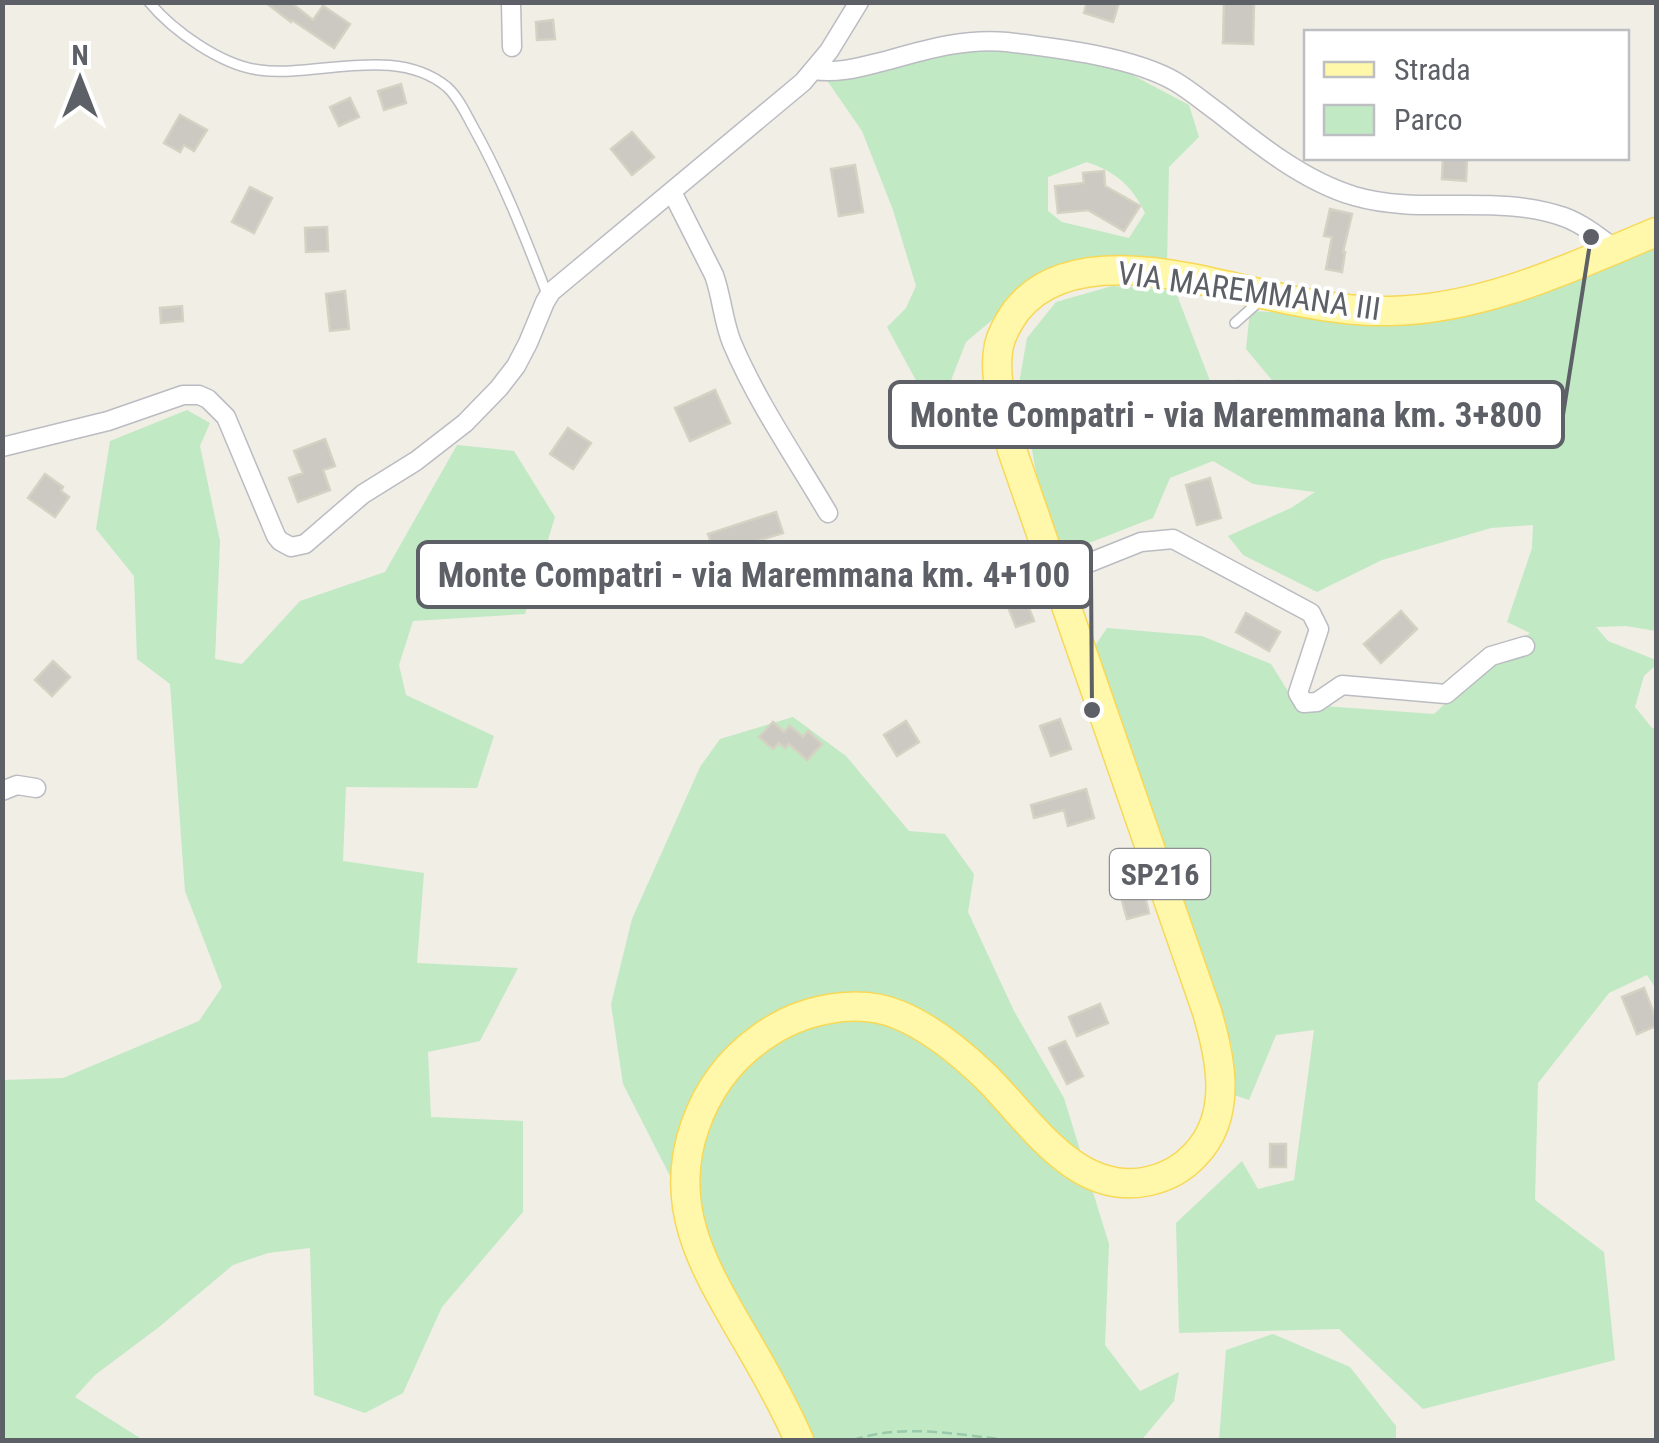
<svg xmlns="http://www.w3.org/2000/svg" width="1659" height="1443" font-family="'Roboto Condensed',sans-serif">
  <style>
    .green { fill: #c1e9c4; fill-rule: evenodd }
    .building { fill: #cbc9c1; stroke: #d5d1c3; stroke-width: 2.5 }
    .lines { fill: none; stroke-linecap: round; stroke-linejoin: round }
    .lane-casing { stroke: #babcc2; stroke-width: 12 }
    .street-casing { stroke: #babcc2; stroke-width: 21 }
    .primary-casing { stroke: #f8d856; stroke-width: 31 }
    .path { stroke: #99caab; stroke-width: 2.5; stroke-dasharray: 10 5; stroke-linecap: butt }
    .lane { stroke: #fff; stroke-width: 9 }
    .street { stroke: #fff; stroke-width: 18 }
    .primary { stroke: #fff8ab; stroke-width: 28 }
    .labels { text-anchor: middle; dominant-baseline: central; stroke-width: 8; stroke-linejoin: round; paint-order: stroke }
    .shield { fill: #fff; stroke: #8e9094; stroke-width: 2.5 }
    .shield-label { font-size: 30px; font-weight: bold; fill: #5d6066 }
    .street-label { font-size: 32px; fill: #5d6066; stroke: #fff }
    .leader { fill: none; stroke: #5d6066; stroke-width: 4 }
    .callout-dot { fill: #5d6066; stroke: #fff; stroke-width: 4 }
    .callout { fill: #fff; stroke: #5d6066; stroke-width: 4 }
    .callout-label { font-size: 35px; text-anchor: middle; font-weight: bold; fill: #5d6066 }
  </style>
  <rect width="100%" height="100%" fill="#f0eee5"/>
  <path class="green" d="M967,46L1037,50L1123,70L1189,105L1199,137L1169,167L1167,264L1018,294L991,321L966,342L943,401L925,397L887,327L906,308L916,286L893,210L862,131L826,79ZM1087,162C1115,172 1131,184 1145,213L1129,238L1062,222L1048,211V177Z
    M1653,248H1656V631L1626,626L1596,627L1608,641L1656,660V665L1644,676L1635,707L1652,728H1656V989L1647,975L1609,993L1538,1083L1535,1200L1604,1252L1615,1360L1423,1409L1339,1329L1179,1333L1176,1223L1242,1161L1258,1189L1294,1180L1314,1030L1276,1035L1249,1100L1231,1094L1232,1046L1093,649L1107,628L1202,636L1271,664L1296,704L1434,714L1502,651L1530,633L1507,622L1532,548L1533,525L1491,528L1382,560L1317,592L1243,555L1228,536L1291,508L1315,492L1253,484L1213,461L1170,478L1153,518L1066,552L1042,509L1020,378L1027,338L1056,302L1112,286L1175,290L1225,420L1263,437L1296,409L1246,349L1250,311L1453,320Z
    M187,410L210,423L200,446L220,541L215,659L242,664L300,601L385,572L457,445L514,451L555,517L525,614L413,621L399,665L406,695L494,736L477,788L346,787L343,861L424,873L417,963L518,968L480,1041L428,1052L431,1117L523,1121V1212L442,1307L403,1393L365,1413L314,1395L310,1248L268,1253L233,1265L159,1327L95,1375L75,1397L143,1440H3V1080L63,1078L199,1021L222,987L185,891L170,684L137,659L134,576L96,529L110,441Z
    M793,717L846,756L909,831L945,834L974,874L968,912L1014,1011L1064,1098L1109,1244L1105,1345L1140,1391L1179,1372L1174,1401L1144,1437V1440H805L623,1084L611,1004L632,919L700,767L720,739Z
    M1273,1334L1350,1367L1396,1426V1440H1219L1226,1350Z"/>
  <path class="building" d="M265,2H290L313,20L323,6L350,24L334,48L292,20L291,22Z
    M1087,2H1119L1113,22L1084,13Z
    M1224,3H1254L1253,44L1223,43Z
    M553,20L555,39L537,40L536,22Z
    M401,84L406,103L384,110L378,91Z
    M350,98L359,117L339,126L330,107Z
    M180,115L207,130L194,151L184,145L180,152L164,143Z
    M632,132L654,157L632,175L611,149Z
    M1443,158H1467L1466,181L1442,179Z
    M855,165L863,212L839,216L831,169Z
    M1104,171L1105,186L1140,206L1124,231L1088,210L1058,213L1055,186L1084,183L1083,173Z
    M250,187L272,198L254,233L232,222Z
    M1330,209L1352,214L1343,252H1345L1342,272L1326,269L1332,237L1324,236Z
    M327,227L328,251L306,252L305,228Z
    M345,291L349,329L330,331L326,294Z
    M182,306L183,321L161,323L160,308Z
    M1237,381L1269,382L1268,412L1236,411Z
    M715,390L730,423L690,441L675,408Z
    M568,428L591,443L573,469L550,454Z
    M325,439L335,466L323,470L330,490L298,502L289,478L303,473L294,451Z
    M45,474L63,487L61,491L69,497L55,517L28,498Z
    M1210,478L1221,518L1197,525L1186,485Z
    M776,512L783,533L715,554L708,534Z
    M1020,585L1034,621L1016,627L1002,592Z
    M1401,611L1417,629L1381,663L1364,644Z
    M1246,613L1280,632L1269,651L1236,632Z
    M53,661L70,677L52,696L35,680Z
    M1060,719L1071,749L1051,756L1040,726Z
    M906,721L919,742L897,756L884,735Z
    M773,722L784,732L790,726L803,737L808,731L822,744L807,760L789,744L785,748L779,743L773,749L759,737Z
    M1086,789L1094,818L1068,826L1064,810L1034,818L1031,805Z
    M1141,880L1149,913L1127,919L1118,886Z
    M1644,988L1656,1019V1026L1637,1034L1622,997Z
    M1100,1004L1108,1023L1077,1036L1069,1017Z
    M1065,1041L1083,1076L1067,1084L1049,1048Z
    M1270,1144H1286V1167H1270Z"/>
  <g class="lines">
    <g class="lane-casing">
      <path id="lane" d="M149,2C173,31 221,65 259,70C317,78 395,44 447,87C458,97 465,112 472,125C502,178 525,237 547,294
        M1235,323L1263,298"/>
    </g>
    <g class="street-casing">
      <path id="street" d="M511,2L512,47
        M814,70C841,74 863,66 889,60C928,49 966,38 1007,42C1057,48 1134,57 1176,82C1191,91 1205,103 1219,113C1259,145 1304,181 1354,196C1422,216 1496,193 1564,217C1583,224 1599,237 1615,249
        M672,192L714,275C722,297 723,321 732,343C757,402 795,457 828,513
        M2,447L108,421L183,395H199L208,399L226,417L276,536L280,541L291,547L305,544L363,494L416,461L465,423L499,388L516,366L528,343L545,302L551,292L803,82L829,51L859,2
        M1056,576L1141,542L1173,539L1311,613L1319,629L1298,693L1304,703L1317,702L1342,685L1446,694L1491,656L1525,646
        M2,791L17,785L36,788"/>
    </g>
    <g class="primary-casing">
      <path id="primary" d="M799,1440C782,1401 760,1363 738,1326C701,1262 668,1203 695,1126C708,1089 729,1060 762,1037C799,1010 855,997 899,1015C931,1028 960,1052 985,1076C1029,1119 1076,1198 1149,1181C1167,1177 1183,1168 1195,1155C1233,1116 1221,1059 1207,1012L1012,450C1006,417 992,378 999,345C1002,333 1009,321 1016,311C1072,239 1203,281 1276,297C1312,305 1351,312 1389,311C1482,310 1572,267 1656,232"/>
    </g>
    <path class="path" d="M853,1440C904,1423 957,1435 1010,1440"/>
    <use href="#lane" class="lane"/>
    <use href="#street" class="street"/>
    <use href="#primary" class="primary"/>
  </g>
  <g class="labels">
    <rect class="shield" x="1110" y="849" width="100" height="50" rx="8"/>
    <g class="shield-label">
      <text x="1160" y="874">SP216</text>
    </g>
    <g class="street-label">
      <text transform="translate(1249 291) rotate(8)">VIA MAREMMANA III</text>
    </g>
  </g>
  <path class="leader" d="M1591 237L1563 415M1092 710L1091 575"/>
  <g class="callout-dot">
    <circle cx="1591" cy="237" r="10"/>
    <circle cx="1092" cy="710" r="10"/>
  </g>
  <g class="callout">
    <rect x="890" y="382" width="673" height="65" rx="10"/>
    <rect x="418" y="542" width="673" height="65" rx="10"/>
  </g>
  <g class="callout-label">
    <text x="1226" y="427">Monte Compatri - via Maremmana km. 3+800</text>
    <text x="754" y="587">Monte Compatri - via Maremmana km. 4+100</text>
  </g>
  <rect width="1659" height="1443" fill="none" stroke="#5d6066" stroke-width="10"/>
  <rect x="1304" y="30" width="325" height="130" fill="#ffffff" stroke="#bebfc2" stroke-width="2.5"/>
  <rect x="1324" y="62" width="50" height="15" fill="#fff8ab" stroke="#bebfc2" stroke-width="2.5"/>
  <text x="1394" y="80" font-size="30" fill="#5d6066">Strada</text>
  <rect x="1324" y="105" width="50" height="30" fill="#c1e9c4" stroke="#bebfc2" stroke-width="2.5"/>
  <text x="1394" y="130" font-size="30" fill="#5d6066">Parco</text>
  <g transform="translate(80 80)" stroke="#ffffff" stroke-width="8" paint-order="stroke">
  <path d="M0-8L18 38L0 25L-18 38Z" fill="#5d6066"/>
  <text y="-15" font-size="28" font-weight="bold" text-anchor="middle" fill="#5d6066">N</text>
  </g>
</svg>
